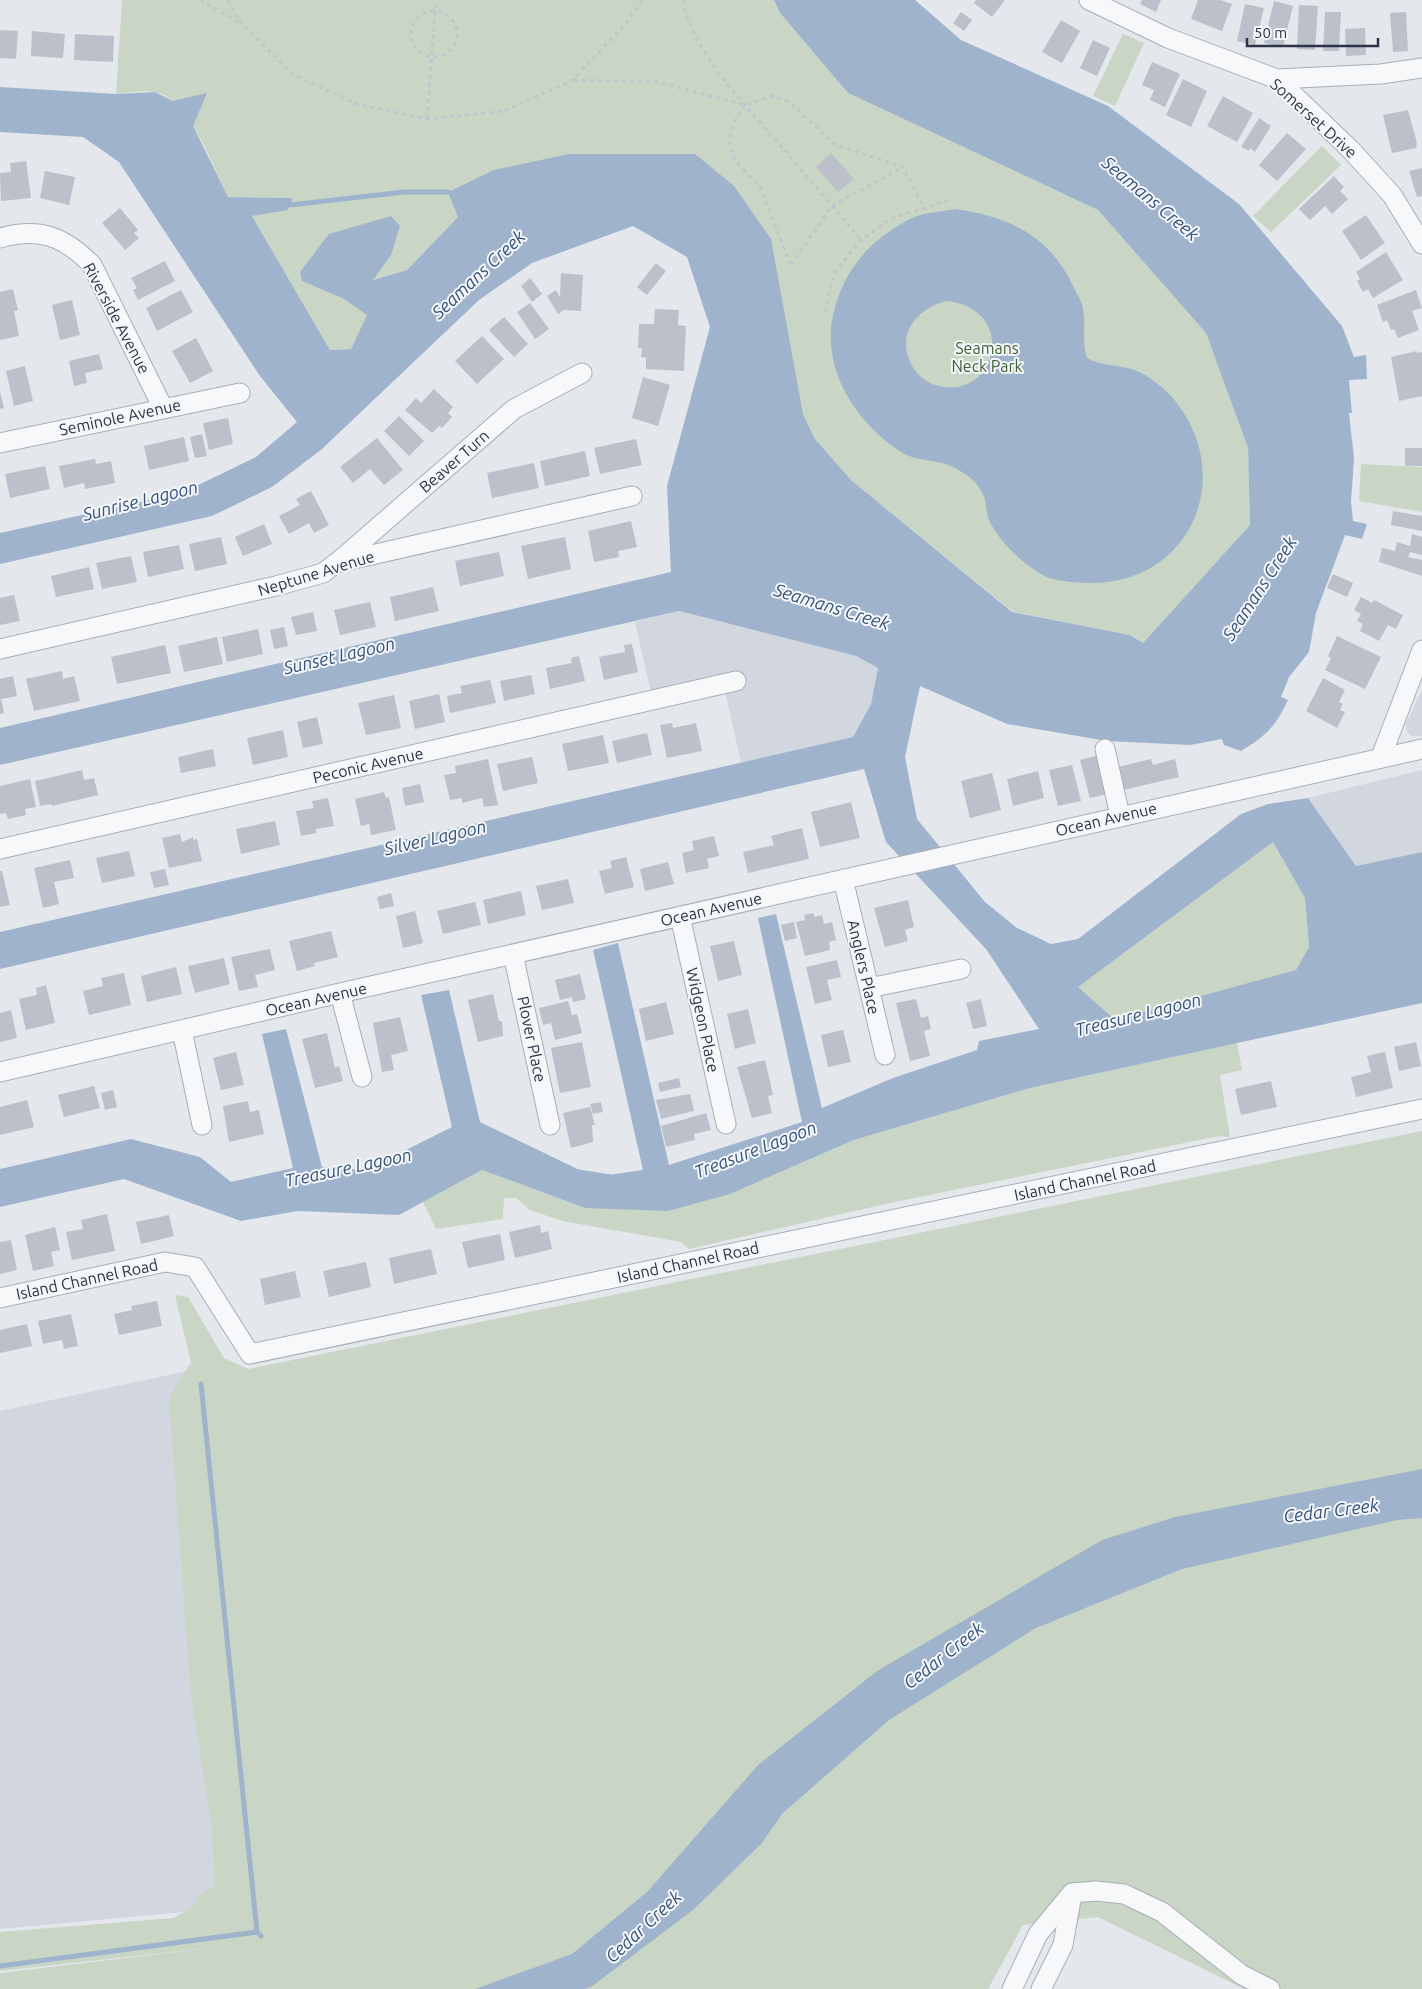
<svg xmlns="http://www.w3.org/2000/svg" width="1422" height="1989" font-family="Ubuntu,sans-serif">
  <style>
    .built { fill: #d2d6de }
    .green { fill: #c9d6c5 }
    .water { fill: #9fb4cc; fill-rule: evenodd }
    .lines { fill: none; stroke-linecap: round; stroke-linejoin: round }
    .stream { stroke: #9fb4cc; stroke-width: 5 }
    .building { fill: #bbc0ca }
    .minor-casing { stroke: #a9aeb7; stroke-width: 21 }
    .path { stroke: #c2c5cb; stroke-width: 3; stroke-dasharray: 4 4; stroke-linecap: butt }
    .minor { stroke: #f7f8fa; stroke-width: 19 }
    .labels { text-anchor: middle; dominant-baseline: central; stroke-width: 4; stroke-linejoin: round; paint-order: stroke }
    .street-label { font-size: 16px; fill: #2b3445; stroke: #f4f6f9 }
    .park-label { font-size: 16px; fill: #3f6138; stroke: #f4f6f9 }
    .water-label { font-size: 18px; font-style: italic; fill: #34527a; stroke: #f4f6f9 }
  </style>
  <rect width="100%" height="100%" fill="#e4e7ec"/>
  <path class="built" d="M679,611L856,656L878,668L871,704L853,737L741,763L724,686L653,702L635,622Z
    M1422,690V736H1412L1407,731L1406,724Z
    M1422,770V852L1356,866L1308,798Z
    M192,1370L238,1907L0,1929V1411Z"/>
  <path class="green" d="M122,0H774L780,13L848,93L1098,210L1206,333L1248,448L1250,525L1143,643L1130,635L1013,612L851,480L815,439L803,414L734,186L458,217L407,270L372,280L391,255L309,262L300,272L302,281L344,299L367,315L351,349L330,350L252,216L288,210L293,198L228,197C214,169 188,97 155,92C143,90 128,93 116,94Z
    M1123,34L1144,43L1115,106L1093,96Z
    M1322,146L1341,165L1271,232L1253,216Z
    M1361,464L1422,467V512L1359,501Z
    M1273,842L1305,898L1309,947L1296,971L1125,1017H1112L1077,987Z
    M1237,1043L1242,1070L1220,1075L1230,1137L1219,1136L890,1203L689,1249L681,1242L562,1221L530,1210L516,1198H504L503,1219L436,1229L423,1202L482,1170L585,1208L730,1194L854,1140L1030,1088Z
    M1422,1131V1989H1244L1098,1917L1023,1925L988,1989H0V1973L217,1947L0,1971V1932L173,1918L193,1907L199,1895L215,1885L211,1821L191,1696L169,1399L177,1383L191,1363L175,1295L188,1297L224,1358L248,1369Z"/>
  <path class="water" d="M774,0H915L961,40L1108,106L1239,204L1342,326L1354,357L1366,355L1367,379L1349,380L1352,413H1349L1354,458L1351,502L1353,521L1367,524L1362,539L1345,535L1316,613L1309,652L1289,677L1281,697L1288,700C1276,726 1265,737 1241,751L1224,745L1222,739L1190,745L1107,741L1007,724L920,686L905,757L917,819L985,902L1017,928L1051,944L1078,939L1241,814L1268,804L1308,798L1356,866L1422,852V1003L1030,1088L854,1140L730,1194L668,1211L585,1208L482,1170L399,1215L297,1211L241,1221L124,1179L0,1207V1169L131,1139L200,1157L231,1182L293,1168L262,1034L286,1029L322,1167L366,1170L452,1127L421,995L449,990L480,1122L594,1177L643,1170L593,950L618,943L669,1165L802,1122L758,918L776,914L822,1108L893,1078L977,1050L979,1041L1039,1029L986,949L886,842L864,769L0,969V932L853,737L871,704L878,668L856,656L679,611L0,765V728L671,572L667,486L710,327L687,257L633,226L532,263L479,300L322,449L272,487L212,516L0,564V533L182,493L256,457L297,422L260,376L119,162L83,137L0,132V87L116,94L155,92L173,101L207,93L193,126L228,197L293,198L288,210L252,216L330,350L351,349L367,315L344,299L302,281L300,272L329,234L391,216L400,226L391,255L373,280L407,270L458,217L448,192L494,170L569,154H695L734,186L771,239L803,414L815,439L851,480L1012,612L1130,635L1143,643L1250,525L1248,448L1206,333L1098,210L848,93L780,13ZM1273,842L1305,898L1309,947L1296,970L1125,1017H1112L1078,987Z
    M956,209C1008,217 1048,234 1072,284C1075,290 1080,298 1082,305C1087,322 1081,341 1087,358C1102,367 1120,364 1137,371C1147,375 1163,387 1171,396C1239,473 1192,586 1087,583C1075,582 1061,582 1050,578C1028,570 998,541 989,520C986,513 987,504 984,497C978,482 968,475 955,468C939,459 917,462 901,452C856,423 821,369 833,315C843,271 869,240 910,219C923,212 942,212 956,209ZM947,301C1018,309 998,399 939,386C924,383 914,372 909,359C898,330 920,307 947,301Z
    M1422,1469V1518L1397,1520L1182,1569L1036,1628L889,1720L782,1814L762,1843L693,1910L591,1987L584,1989H475L572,1954L648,1891L758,1765L877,1671L1102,1540L1175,1517Z"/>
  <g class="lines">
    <path class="stream" d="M290,205L404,192H448
      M579,1172L610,1177
      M201,1384L257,1932L261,1936
      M0,1966L257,1932"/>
  </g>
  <path class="building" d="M976,0H1005L992,17L974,3Z
    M1142,0H1161L1156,12L1140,4Z
    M1198,0H1220L1232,4L1222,31L1191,19Z
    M1274,1L1293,6L1283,47L1264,43Z
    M1245,4L1264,8L1255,45L1237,41Z
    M1299,5L1318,6L1315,50L1297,49Z
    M961,12L972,20L964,31L953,23Z
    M1325,12H1341L1339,51H1323Z
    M1406,12L1408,51L1393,52L1390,13Z
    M1061,20L1080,31L1062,63L1042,52Z
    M1365,28L1366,55L1346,56L1345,29Z
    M0,30L18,31L16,59L0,58Z
    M32,31L65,34L63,58L31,56Z
    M75,34L114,36L113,62L74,60Z
    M1093,40L1110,48L1097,76L1080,68Z
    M1152,62L1180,74L1165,107L1150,100L1154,90L1142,85Z
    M1183,79L1207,91L1191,127L1166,115Z
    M1223,96L1253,113L1237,142L1207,126Z
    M1408,110L1417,143L1416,148L1392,153L1383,115Z
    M1259,118L1271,126L1255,152L1250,148L1249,151L1241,147Z
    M1287,133L1306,149L1277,181L1259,165Z
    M831,153L854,179L838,192L816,167Z
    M26,161L31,198L1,201L0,173L11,172L10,163Z
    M1422,168V196L1417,197L1409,171Z
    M45,171L75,177L69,205L40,198Z
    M1334,176L1344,187L1340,191L1348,199L1332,214L1325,206L1310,220L1299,209Z
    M120,208L138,230L134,233L139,238L125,250L102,223Z
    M1366,215L1385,243L1361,260L1342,231Z
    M1386,252L1403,280L1373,298L1368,289L1363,292L1357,281L1360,279L1356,272Z
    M165,261L175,281L138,300L133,290L137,288L131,278Z
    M656,263L666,271L647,295L637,287Z
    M561,273L583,275L581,311L564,310L558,314L547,296L556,290L560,297Z
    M530,278L542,294L532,302L521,286Z
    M13,289L18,310L14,311L19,336L0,340V292Z
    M181,290L193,312L157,331L146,308Z
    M1416,290L1422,308L1412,311L1419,330L1398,338L1394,329L1391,330L1387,320L1383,322L1377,305Z
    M72,300L80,335L60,340L52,305Z
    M530,303L549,329L535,339L517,312Z
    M655,309L679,310L678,325L686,326L684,371L646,369V358L641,357L642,348H638L639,324H654Z
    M504,317L528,344L514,357L489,330Z
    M482,336L504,359L477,384L455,361Z
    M196,338L213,371L190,383L172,351Z
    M1417,351V353L1422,352V396L1399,401L1391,357Z
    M99,354L103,369L85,373L87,383L74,386L69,361Z
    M25,366L33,401L14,406L6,371Z
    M643,377L670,385L658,426L632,418Z
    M434,389L453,407L448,413L452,417L442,428L439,426L432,433L405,410L416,398L421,403Z
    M0,392L4,408L0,409Z
    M399,416L424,441L409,456L384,431Z
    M228,418L233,444L209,450L203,423Z
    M202,434L207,456L195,458L190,437Z
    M184,437L189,461L149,470L144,446Z
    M377,438L403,470L384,485L370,469L353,483L340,467Z
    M636,439L642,465L600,474L594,448Z
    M1405,448H1422V466H1405Z
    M585,451L590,476L545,486L540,461Z
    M95,459L96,464L111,461L115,483L85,489L84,483L64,488L59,466Z
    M534,463L539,488L492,498L487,473Z
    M45,466L50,489L10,498L5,474Z
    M311,491L329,525L314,533L309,523L289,534L279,516L300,505L296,499Z
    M1393,511L1422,516V531L1391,525Z
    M631,521L637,547L618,551L619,557L594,562L588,531Z
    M264,524L272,544L243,556L235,537Z
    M1412,534L1422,537V555L1410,552L1408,557L1422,560V576L1379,562L1382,548L1395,551L1397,542L1410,546Z
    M221,537L227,564L195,571L189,544Z
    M565,537L571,569L528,579L521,546Z
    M179,545L184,569L148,577L143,552Z
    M499,552L504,576L460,586L455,561Z
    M131,556L137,582L102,589L96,563Z
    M89,567L94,589L56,597L51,576Z
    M1333,574L1353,583L1347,597L1327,588Z
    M433,587L439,611L395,621L390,597Z
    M14,595L20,621L0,625V598Z
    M1361,597L1372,603L1374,600L1403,615L1396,629L1388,625L1379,641L1360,631L1363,624L1357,621L1361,614L1354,610Z
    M370,602L376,627L340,635L334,610Z
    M313,612L317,631L296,635L291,617Z
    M284,627L288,646L274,649L270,630Z
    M258,629L263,654L227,662L222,637Z
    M1337,636L1381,657L1365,689L1325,670L1331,658L1328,656Z
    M217,637L223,664L184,672L178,646Z
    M632,644L638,672L604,680L599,657L625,652L624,645Z
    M165,645L171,673L117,684L111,657Z
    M579,656L585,681L550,689L546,668L572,663L571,658Z
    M62,671L63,679L74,676L80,701L34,711L26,679Z
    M531,675L535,694L504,701L500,681Z
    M13,676L17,696L1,699L4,713L0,714V679Z
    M1323,678L1345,690L1339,702L1343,704L1340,710L1345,712L1337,728L1306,711Z
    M490,680L496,703L450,713L447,696L462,693L460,686Z
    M439,694L445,722L415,729L409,701Z
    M394,695L401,728L366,735L358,703Z
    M317,717L323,744L303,748L297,722Z
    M672,723L673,728L696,723L702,751L667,758L660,725Z
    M283,730L288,757L253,765L247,738Z
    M647,733L652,755L617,763L612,741Z
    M603,735L609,763L568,771L562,744Z
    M213,749L216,766L181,773L178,757Z
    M1099,755L1108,794L1090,798L1080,760Z
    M532,757L538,783L503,791L497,764Z
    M488,759L498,805L484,807L482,798L462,803V798L450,800L444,775L456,773L455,766Z
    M1151,759L1153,765L1175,759L1179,777L1123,790L1118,767Z
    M1072,765L1081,801L1058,806L1049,770Z
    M82,770L84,780L94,778L98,795L52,806L51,804L40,806L35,781Z
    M1038,771L1044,798L1013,806L1007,779Z
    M992,773L1001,810L970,818L961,781Z
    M30,779L36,807L25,809L26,815L8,819L6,813L0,814V786Z
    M420,784L424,802L405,806L402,788Z
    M384,792L386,798L389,797L396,830L371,835L369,824L361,826L355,799Z
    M328,798L334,826L316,829V833L301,836L296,811L314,808L312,801Z
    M851,802L860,838L820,847L811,812Z
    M275,821L280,845L241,854L236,829Z
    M802,828L809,859L748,873L743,852L774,845L771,836Z
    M180,834L182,842L193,837V840L197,839L202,861L169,868L162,838Z
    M714,836L719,856L707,859L709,868L686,873L682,853L694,850L692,841Z
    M129,851L135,876L102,883L96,858Z
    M626,857L634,887L605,894L599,871L612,868L610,861Z
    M70,860L74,878L54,882L59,904L43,908L34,868Z
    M668,862L674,884L645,891L640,869Z
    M165,869L169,885L154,888L150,872Z
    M0,871H2L10,905L0,907Z
    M568,879L574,903L542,910L536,886Z
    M521,891L526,915L488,924L483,900Z
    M391,893L394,906L380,909L377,897Z
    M908,900L914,927L905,930L908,941L885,947L874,908Z
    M475,902L481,925L443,934L437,911Z
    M415,911L423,943L403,948L396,916Z
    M813,913L815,917L822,915L824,924L832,922L836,940L829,942L830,950L805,956L796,922L805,920L804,915Z
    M794,922L797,938L785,941L781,925Z
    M331,931L338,957L314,963L315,966L297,971L289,941Z
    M734,941L742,975L718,981L710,946Z
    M270,949L275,970L255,975L258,987L239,991L231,957Z
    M224,958L230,984L195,993L188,966Z
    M837,960L841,977L827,980L832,1000L815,1004L806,967Z
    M176,967L182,994L147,1002L141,976Z
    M124,973L131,1005L89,1015L83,991L103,986L101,978Z
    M580,974L586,999L573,1002L572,997L560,1000L555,980Z
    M46,985L55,1023L26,1030L19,999L37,995L36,988Z
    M493,994L499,1021H502L503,1036L478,1042L468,1000Z
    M916,999L921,1018L928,1016L931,1029L924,1031L930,1056L910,1061L896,1003Z
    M981,999L987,1026L973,1029L966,1003Z
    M568,1001L572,1015L577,1014L582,1033L555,1040L551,1023L543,1025L539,1008Z
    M666,1002L674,1034L646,1041L639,1009Z
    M748,1009L756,1043L735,1049L727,1014Z
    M11,1010L17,1038L0,1042V1013Z
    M400,1017L408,1051L391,1055L394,1070L382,1072L373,1023Z
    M843,1030L851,1062L828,1067L821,1035Z
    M327,1033L335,1068L339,1066L343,1081L315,1088L302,1039Z
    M582,1042L591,1087L560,1093L551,1048Z
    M1416,1042L1421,1066L1399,1071L1394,1047Z
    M236,1052L244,1085L221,1090L213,1058Z
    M1385,1052L1393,1088L1356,1097L1351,1077L1371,1072L1367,1056Z
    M765,1060L773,1095L768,1096L772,1113L752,1118L737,1067Z
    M679,1078L681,1087L660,1092L658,1083Z
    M1271,1081L1277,1107L1241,1115L1235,1089Z
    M94,1086L100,1108L64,1117L58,1095Z
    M113,1090L117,1107L105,1110L101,1093Z
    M690,1094L694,1111L661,1119L656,1100Z
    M27,1100L34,1127L0,1135V1107Z
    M248,1101L250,1112L259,1110L264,1134L229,1142L223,1106Z
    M601,1102L603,1112L593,1114L590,1104Z
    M590,1107L595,1125H592L593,1142L571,1148L563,1113Z
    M706,1113L711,1130L694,1134L695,1140L666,1147L661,1126Z
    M107,1214L115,1251L72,1260L66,1232L83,1229L81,1220Z
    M169,1215L174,1236L141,1244L136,1222Z
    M540,1225L541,1233L548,1231L552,1249L515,1258L509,1232Z
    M55,1227L60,1250L51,1252L54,1266L33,1271L25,1235Z
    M500,1234L505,1260L468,1268L462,1242Z
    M11,1240L17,1270L0,1274V1242Z
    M431,1249L437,1274L394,1284L389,1258Z
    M366,1262L371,1287L329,1297L323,1271Z
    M295,1271L301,1297L265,1305L260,1279Z
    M157,1301L162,1326L119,1335L114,1314L132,1310L131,1306Z
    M71,1314L78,1346L64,1349L62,1340L43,1344L38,1321Z
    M27,1324L32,1346L0,1353V1330Z"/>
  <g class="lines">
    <g class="minor-casing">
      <path id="minor" d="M1089,0L1168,38L1277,79L1350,149L1392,195L1422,244
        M1277,79L1381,74L1422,68
        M0,238C39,227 64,236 92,265L163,408
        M0,443L240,393
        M339,561L514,409L582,373
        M0,649L276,586L323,573L336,563L632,496
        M1105,749L1120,816
        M1381,757L1422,650
        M0,849L736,681
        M843,879L885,1055
        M680,916L726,1124
        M513,954L550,1125
        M869,988L961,969
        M340,993L362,1077
        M182,1030L202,1125
        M0,1072L340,993L1422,749
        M0,1298L165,1262L195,1267L250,1354L1422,1109
        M1012,1989L1038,1934L1072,1893L1096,1891L1124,1894L1162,1912L1242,1975L1270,1989
        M1041,1989L1063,1945L1072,1894"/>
    </g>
    <path class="path" d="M200,0L240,23
      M228,0L241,23L294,75L357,104L427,119L504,111L573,80L626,23L643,0
      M683,0C689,48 750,111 782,147C808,178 835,209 861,240
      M411 34a23 23 0 1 1 46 0a23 23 0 1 1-46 0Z
      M574,80L657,82L745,105L772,96L789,102L834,144L903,167L924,208
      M745,105L733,124L729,141L734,159L760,187L791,266
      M427,119L436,0
      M791,265L832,206L903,167
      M825,312L834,273L861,240L890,219L948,200"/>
    <use href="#minor" class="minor"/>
  </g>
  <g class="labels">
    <g class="street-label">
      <text transform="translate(1314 118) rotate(42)">Somerset Drive</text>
      <text transform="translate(117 318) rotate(62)">Riverside Avenue</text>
      <text transform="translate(120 417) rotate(-12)">Seminole Avenue</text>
      <text transform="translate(454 461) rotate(-41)">Beaver Turn</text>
      <text transform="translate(316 573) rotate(-17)">Neptune Avenue</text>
      <text transform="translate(368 765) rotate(-13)">Peconic Avenue</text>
      <text transform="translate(1106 819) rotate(-13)">Ocean Avenue</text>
      <text transform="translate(711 909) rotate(-13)">Ocean Avenue</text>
      <text transform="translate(864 967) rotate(77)">Anglers Place</text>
      <text transform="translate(316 999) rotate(-13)">Ocean Avenue</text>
      <text transform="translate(703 1020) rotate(78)">Widgeon Place</text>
      <text transform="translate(532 1039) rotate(78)">Plover Place</text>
      <text transform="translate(1085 1180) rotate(-12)">Island Channel Road</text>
      <text transform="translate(688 1262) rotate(-12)">Island Channel Road</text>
      <text transform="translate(87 1279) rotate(-12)">Island Channel Road</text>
    </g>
    <g class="park-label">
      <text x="987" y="348">Seamans<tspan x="987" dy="18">Neck Park</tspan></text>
    </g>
    <g class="water-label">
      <text transform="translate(1151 198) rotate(40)">Seamans Creek</text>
      <text transform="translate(478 274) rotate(-43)">Seamans Creek</text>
      <text transform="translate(140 500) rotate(-14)">Sunrise Lagoon</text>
      <text transform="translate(1259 588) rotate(-57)">Seamans Creek</text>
      <text transform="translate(832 606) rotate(17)">Seamans Creek</text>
      <text transform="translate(339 655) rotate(-13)">Sunset Lagoon</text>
      <text transform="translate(435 837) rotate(-13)">Silver Lagoon</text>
      <text transform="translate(1138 1014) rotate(-14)">Treasure Lagoon</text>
      <text transform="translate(755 1149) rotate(-21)">Treasure Lagoon</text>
      <text transform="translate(348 1167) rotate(-12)">Treasure Lagoon</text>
      <text transform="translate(1331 1510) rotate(-7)">Cedar Creek</text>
      <text transform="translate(943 1655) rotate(-38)">Cedar Creek</text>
      <text transform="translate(643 1926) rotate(-43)">Cedar Creek</text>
    </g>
  </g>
  <path d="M1247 38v8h131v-8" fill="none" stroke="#2b3445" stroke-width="2.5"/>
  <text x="1254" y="38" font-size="15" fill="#2b3445" stroke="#f4f6f9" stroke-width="4" paint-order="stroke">50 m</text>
</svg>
